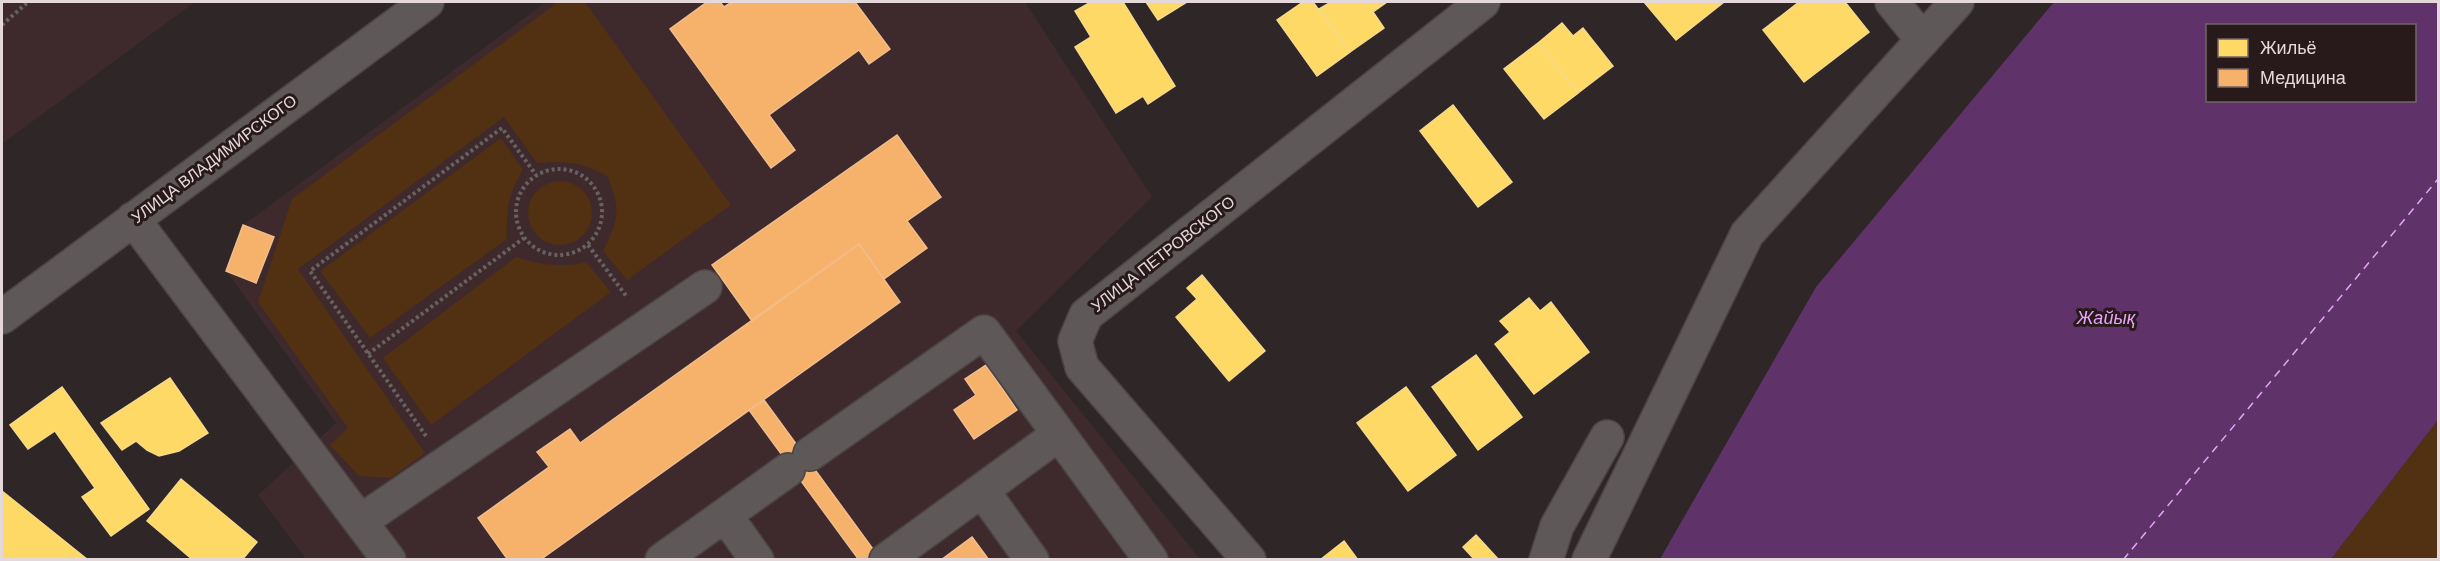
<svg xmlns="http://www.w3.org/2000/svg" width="2440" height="561" font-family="Helvetica,sans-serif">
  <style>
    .built { fill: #3e292c }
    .green { fill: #523012 }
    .water { fill: #5f3369; fill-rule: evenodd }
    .homes { fill: #ffd966; stroke: #f7d989; stroke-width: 1.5 }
    .health { fill: #f6b26b; stroke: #f1bd8c; stroke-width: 1.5 }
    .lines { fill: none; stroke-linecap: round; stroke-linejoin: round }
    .ferry { stroke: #e9a3f9; stroke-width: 1.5; stroke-dasharray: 8 6; stroke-linecap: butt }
    .minor-casing { stroke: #4b4445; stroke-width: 36 }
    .path { stroke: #686263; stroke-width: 4; stroke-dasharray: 3 3; stroke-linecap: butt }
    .minor { stroke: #5f5859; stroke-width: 33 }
    .labels { text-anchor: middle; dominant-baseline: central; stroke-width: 6; stroke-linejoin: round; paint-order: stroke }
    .street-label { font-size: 16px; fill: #e4d8da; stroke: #28191b }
    .water-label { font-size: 18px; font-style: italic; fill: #e9a3f9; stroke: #28191b }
  </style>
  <rect width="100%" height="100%" fill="#2e2627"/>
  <path class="built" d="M2,2H195L2,144Z
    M546,2H1025L1152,197L1016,331L1200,559H306L258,495L336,423L226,271L256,282L274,237L243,225Z"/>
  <path class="green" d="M558,2H585L731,205L627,280L603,251C619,218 621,210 607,176C581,162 567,161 537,163L504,117L298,269L425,453L391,478L359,476L330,445L348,428L258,302L292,199Z
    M501,138L523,170C508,193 506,212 507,239L370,338L320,271Z
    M528 213a32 32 0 1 1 64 0a32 32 0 1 1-64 0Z
    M516,257C541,265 561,268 586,262L611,292L431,425L383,358Z
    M2438,420V559H2331Z"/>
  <path class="water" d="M2054,2H2438V420L2331,559H1660L1816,287ZM2208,26H2414V100H2208Z"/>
  <path class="homes" d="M1091,2H1123L1175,86L1148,104L1143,96L1116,113L1075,47L1091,37L1075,11Z
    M1146,2H1187L1158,20Z
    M1303,2H1313L1350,52L1317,76L1277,20Z
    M1331,2H1387L1373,12L1384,28L1350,52L1319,9Z
    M1644,2H1724L1676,40Z
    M1799,2H1845L1869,32L1804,82L1763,30Z
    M1562,23L1573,36L1583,28L1613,66L1578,93L1538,43Z
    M1538,43L1578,93L1544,119L1504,69Z
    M1453,105L1512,182L1478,207L1420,131Z
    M1202,275L1265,351L1229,381L1176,317L1197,299L1187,288Z
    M1529,298L1540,311L1551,302L1589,352L1534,394L1495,344L1510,332L1500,321Z
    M1476,355L1522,417L1478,450L1432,387Z
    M170,378L208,433L179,451L159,456L147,450L136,441L122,450L101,423Z
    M62,387L149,509L111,536L82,497L95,488L55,431L28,449L10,425Z
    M1406,387L1456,455L1408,491L1357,423Z
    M181,479L257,542L242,560H193L147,521Z
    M2,491L88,560H2Z
    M1476,535L1499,560H1475L1463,547Z
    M1344,541L1358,560H1320Z"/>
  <path class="health" d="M707,2H720L724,7L732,2H855L890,49L869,64L859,50L769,115L795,150L771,168L670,29Z
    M897,135L941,197L907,221L927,248L884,279L859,244L752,321L712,265Z
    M243,225L274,237L256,283L226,271Z
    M859,244L900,302L540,560H508L478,518L549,467L537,452L570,429L580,443Z
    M986,365L1017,410L974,439L954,410L976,395L965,379Z
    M764,400L881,560H859L749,410Z
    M972,537L989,560H941Z"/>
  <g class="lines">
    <path class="ferry" d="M2123,560L2438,179"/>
    <g class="minor-casing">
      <path id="minor" d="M1892,2L1923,40
        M133,219L389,560
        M2,317L427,2
        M810,454L984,332L1059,434
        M982,490L1032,560
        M725,515L757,560
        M361,521L705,287
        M662,560L788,470
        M886,560L1059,434L1151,560
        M1249,560L1082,367L1075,341L1086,315L1483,2
        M1546,560L1557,526L1607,437
        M1589,560L1747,234L1957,2"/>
    </g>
    <path class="path" d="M2,25L28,2
      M516 212a43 43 0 1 1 86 0a43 43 0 1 1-86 0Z
      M588,245L627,297
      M368,354L524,238
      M426,436L310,271L502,128L536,175"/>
    <use href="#minor" class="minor"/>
  </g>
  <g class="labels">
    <g class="street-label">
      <text transform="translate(214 159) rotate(-37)">УЛИЦА ВЛАДИМИРСКОГО</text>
      <text transform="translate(1163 254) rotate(-38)">УЛИЦА ПЕТРОВСКОГО</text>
    </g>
    <g class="water-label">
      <text x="2106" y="318">Жайық</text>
    </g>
  </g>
  <rect width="2440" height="561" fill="none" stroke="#e4d8da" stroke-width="6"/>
  <rect x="2206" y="24" width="210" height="78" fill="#28191b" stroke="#736567" stroke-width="1.5"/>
  <rect x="2218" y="39" width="30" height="18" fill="#ffd966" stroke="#736567" stroke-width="1.5"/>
  <text x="2260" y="54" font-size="18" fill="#e4d8da">Жильё</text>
  <rect x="2218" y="69" width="30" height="18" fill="#f6b26b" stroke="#736567" stroke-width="1.5"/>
  <text x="2260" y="84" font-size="18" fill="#e4d8da">Медицина</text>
</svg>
